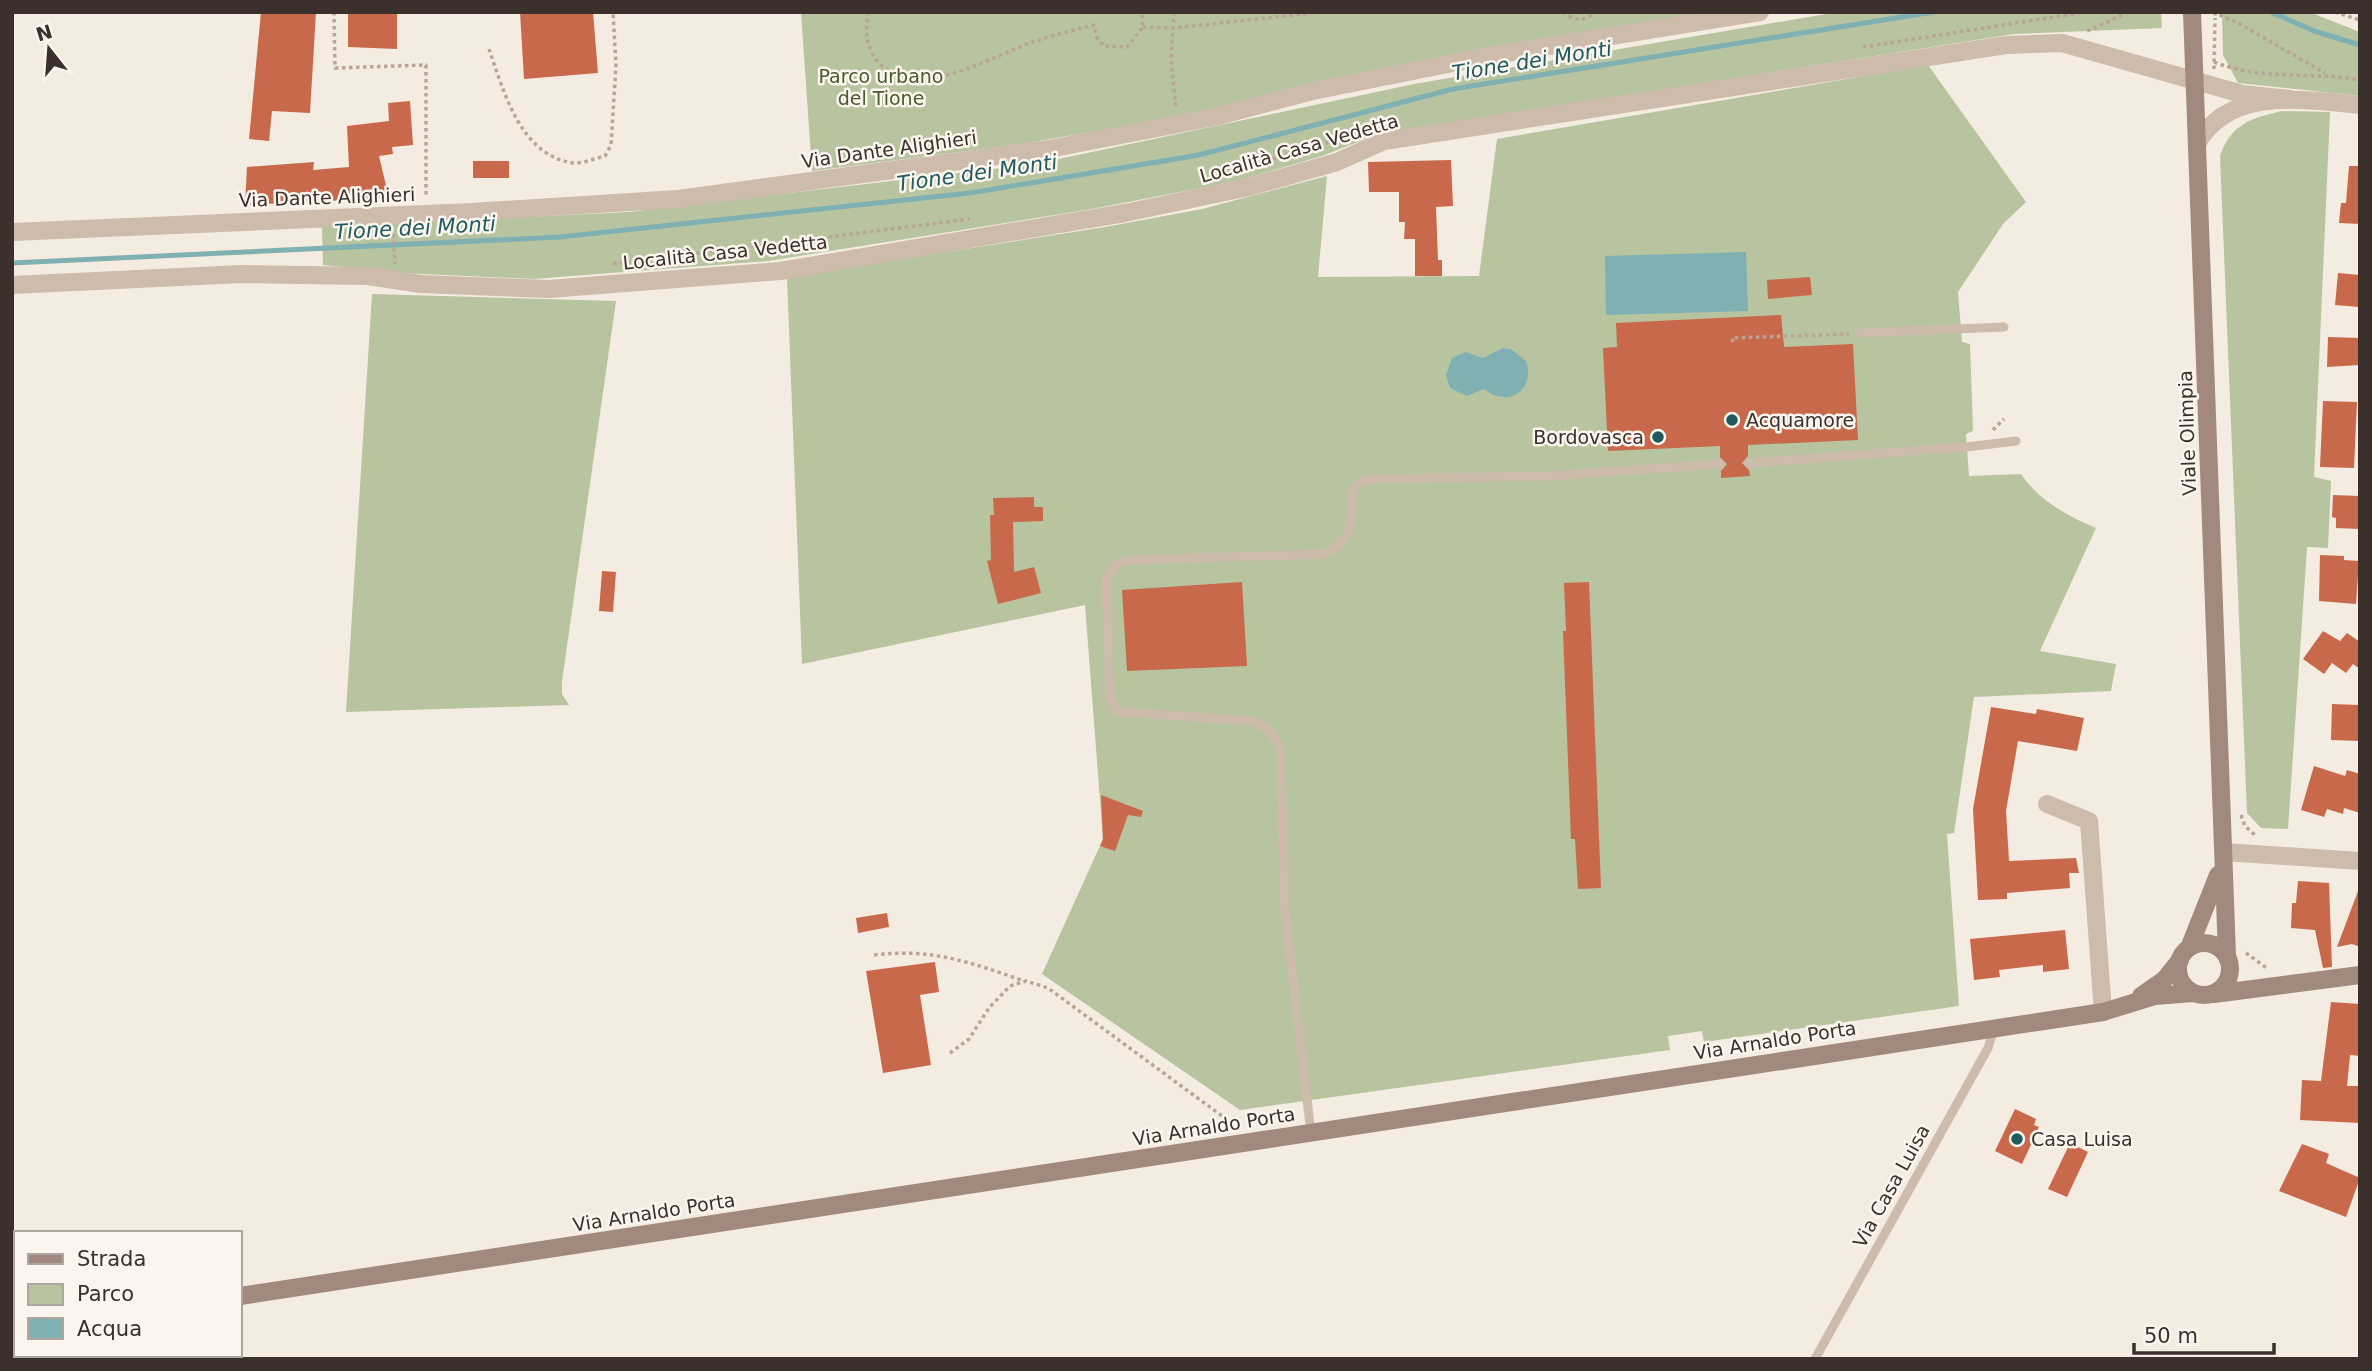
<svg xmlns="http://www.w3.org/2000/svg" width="2372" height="1371" font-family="'DejaVu Sans',sans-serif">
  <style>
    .green { fill: #b8c4a0 }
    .water { fill: #7fb0b2 }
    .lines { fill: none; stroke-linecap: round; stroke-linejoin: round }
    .stream { stroke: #7fb0b2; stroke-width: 5 }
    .building { fill: #c8694b }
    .path { stroke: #b9a596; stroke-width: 3.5; stroke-dasharray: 3.5 3.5; stroke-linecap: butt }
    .lane { stroke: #cdbbac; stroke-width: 9 }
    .street { stroke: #cdbbac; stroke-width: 18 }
    .secondary { stroke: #a18a7d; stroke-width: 18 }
    .path-bridge { stroke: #b9a596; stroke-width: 3.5; stroke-dasharray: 3.5 3.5; stroke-linecap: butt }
    .poi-dot { fill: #1f5a5e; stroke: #fbf5ee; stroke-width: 2.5 }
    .labels { text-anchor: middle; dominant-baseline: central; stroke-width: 5; stroke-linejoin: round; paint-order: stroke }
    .park-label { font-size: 19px; fill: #4a5a2e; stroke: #fbf5ee }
    .street-label { font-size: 19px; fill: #3b302b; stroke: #fbf5ee }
    .poi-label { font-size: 19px; fill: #3b302b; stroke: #fbf5ee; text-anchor: start }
    .water-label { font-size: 21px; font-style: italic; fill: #1f5a5e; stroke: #fbf5ee }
  </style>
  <rect width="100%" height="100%" fill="#f4ebe1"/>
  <path class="green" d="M801,12H1723L1184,116L1027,143L812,171Z
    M1838,12H2161L2162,28L2014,34L1376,135L1322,156L1237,181L1092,209L768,261L533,279L401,273L323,265L322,227L629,212L1035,164L1414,84Z
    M2222,12H2309L2360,32V96L2238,83L2223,55Z
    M1928,65L2026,202L2003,224L1958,292L1962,342L1970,344L1973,431L1966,434L1969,476L2021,474C2038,500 2069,517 2096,528L2040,651L2116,664L2111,691L1974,697L1954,833L1947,834L1959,1006L1704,1042L1702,1031L1668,1036L1670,1050L1240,1110L1042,974L1103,839L1085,605L802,664L787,277L1105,227L1202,209L1327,176L1318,277L1479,276L1497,139Z
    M2282,111L2330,112L2314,477L2331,481L2328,548L2307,547L2288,829L2261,828L2247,813L2220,156C2231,124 2251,118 2282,111Z
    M372,294L616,301L562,681V694L569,705L346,712Z"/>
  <path class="water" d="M1746,252L1748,311L1606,315L1605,256Z
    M1503,348L1511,349L1526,361C1536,391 1507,408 1484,389L1467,396L1450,388L1446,375L1452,358L1466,352L1483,358Z"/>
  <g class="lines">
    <path class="stream" d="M2271,12L2314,31L2360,45
      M12,263L560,237L970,193L1199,155L1453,89L1933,12"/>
  </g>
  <path class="building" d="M261,12H316L310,113L272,111L269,141L249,139Z
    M348,12H397V49L348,47Z
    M520,12H593L598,73L524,79Z
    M410,101L413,145L392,147L393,154L379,156L389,198L245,205L247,167L314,162L313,170L349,167L347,126L389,121L388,103Z
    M1451,160L1453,206L1436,207L1438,260H1442V276H1415V239H1404L1405,222H1399V192H1369L1368,162Z
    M473,161H509V178H473Z
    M2349,166H2360V224L2339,223L2341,203H2346Z
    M2338,273L2360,275L2359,307L2335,305Z
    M1810,277L1812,295L1768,299L1767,280Z
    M1781,315L1784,347L1853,344L1858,440L1748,445V456L1742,463L1749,470L1750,476L1721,478V471L1727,464L1720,457V446L1608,451L1603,348L1617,347L1616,323Z
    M2328,337L2360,338V365L2327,367Z
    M2323,401L2357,402L2354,468L2320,467Z
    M2333,495L2360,496V529L2336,528V518L2332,517Z
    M1034,497V507H1043V521L1013,522L1014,572L1034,567L1041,593L998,604L987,561L991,560L990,515H994L993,498Z
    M2320,555L2344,556V560L2359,561L2356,604L2319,601Z
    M602,571L616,572L613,612L599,611Z
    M1242,582L1247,666L1127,671L1122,590Z
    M1589,582L1601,888L1578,889L1575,839H1571L1563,631H1566L1564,583Z
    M2323,631L2340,641L2347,633L2360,642V669L2353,664L2346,673L2332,663L2324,674L2303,659Z
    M2332,704L2360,705V741L2331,740Z
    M1991,707L2036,714L2037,709L2084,718L2077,751L2018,741L2006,811L2009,861L2076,858L2079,873H2069L2070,888L2007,893V899L1978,900L1973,809Z
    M2314,766L2345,776L2347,770L2360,774V813L2344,808L2343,814L2327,809L2324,817L2301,810Z
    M1101,795L1143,811L1141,817L1128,815L1115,851L1100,846L1103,839Z
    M2298,881L2329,883L2332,967L2323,968L2315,930L2291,928L2292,903H2296Z
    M2358,891L2360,947L2352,944L2337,947Z
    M887,913L889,927L858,933L856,918Z
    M2065,930L2069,969L2043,972V965L1999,970L2000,977L1974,980L1970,939Z
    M935,962L939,992L920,995L931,1065L883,1073L866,971Z
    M2331,1002L2360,1004V1056L2350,1055L2347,1086H2360V1123L2300,1120L2302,1080L2321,1081Z
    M2015,1109L2036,1119L2034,1125L2039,1127L2022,1164L1995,1151Z
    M2070,1143L2088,1152L2067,1197L2048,1189Z
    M2302,1144L2329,1154L2326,1163L2360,1178L2346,1217L2279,1191Z"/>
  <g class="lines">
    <path class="path" d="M334,12L335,68L426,65V196
      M869,12C864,30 866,49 879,63C918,104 994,54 1036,41C1055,34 1075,30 1094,25L1097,38L1104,46L1127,47L1143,27L1142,15
      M1174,12L1171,60L1176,108
      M1563,12C1573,21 1585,22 1595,12
      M2213,12L2238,23L2325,73
      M2335,12L2360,20
      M1143,27L1173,28L1322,12
      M2087,31L2129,12
      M1863,47L2086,12
      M489,49C504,92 520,155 573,163C582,164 596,158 605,156L611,145L616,65L613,12
      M2214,62C2261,81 2311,71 2360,80
      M2214,69L2215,18
      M1252,165L1346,137
      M393,234L395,264
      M613,264L970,219
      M1733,342L1732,338L1849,334
      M1993,430L2004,419
      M2241,815L2245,826L2256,836
      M2246,953L2268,969
      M874,955C931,948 970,962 1024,981
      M950,1053L969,1039L989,1008L1010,986L1026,981L1048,988L1237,1127"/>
    <path class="lane" d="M1860,333L2004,327
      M1749,463L1966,447L2016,441
      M1311,1133L1284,903L1281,748L1269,730L1252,721L1118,712L1110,698L1106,579L1116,564L1129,560L1324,554C1356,541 1350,519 1353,488L1367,479L1547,476L1720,464
      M1815,1359L1988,1048L1994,1029"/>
    <path class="street" d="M2197,144C2229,86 2304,100 2360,105
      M12,232L472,212L678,199L1049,149L1214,117L1313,91L1488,56L1760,12
      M12,285L242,274L368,276L421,284L549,289L780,271L1125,213L1249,187L1337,162L1384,141L2006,45L2062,43L2242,94L2290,99
      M2047,804L2089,821L2103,1012
      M2224,852L2360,861"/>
    <path class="secondary" d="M2192,12L2227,955
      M2178 969a26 26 0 1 1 52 0a26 26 0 1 1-52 0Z
      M2189,948L2218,875
      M2214,994L2360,975
      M2141,996L2164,980L2180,960
      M240,1296L2103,1012L2155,996L2193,993
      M12,1329H16"/>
    <path class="path-bridge" d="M2215,12V18"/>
  </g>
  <g class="poi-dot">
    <circle cx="1732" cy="420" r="7"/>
    <circle cx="1658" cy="437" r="7"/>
    <circle cx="2017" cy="1139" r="7"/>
  </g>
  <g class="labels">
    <g class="park-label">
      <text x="881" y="76">Parco urbano<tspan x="881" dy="22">del Tione</tspan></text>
    </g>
    <g class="street-label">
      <text transform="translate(1299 148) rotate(-16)">Località Casa Vedetta</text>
      <text transform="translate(889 149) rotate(-8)">Via Dante Alighieri</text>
      <text transform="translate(327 197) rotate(-2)">Via Dante Alighieri</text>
      <text transform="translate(725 252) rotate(-6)">Località Casa Vedetta</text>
      <text transform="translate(2187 433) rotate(-92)">Viale Olimpia</text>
      <text transform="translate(1775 1040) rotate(-9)">Via Arnaldo Porta</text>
      <text transform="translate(1214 1126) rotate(-9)">Via Arnaldo Porta</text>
      <text transform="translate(1891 1186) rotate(-61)">Via Casa Luisa</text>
      <text transform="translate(654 1212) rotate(-9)">Via Arnaldo Porta</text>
    </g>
    <g class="poi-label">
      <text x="1746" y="420">Acquamore</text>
      <text x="1644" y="437" text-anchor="end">Bordovasca</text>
      <text x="2031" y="1139">Casa Luisa</text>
    </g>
    <g class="water-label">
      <text transform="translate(1532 61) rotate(-9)">Tione dei Monti</text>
      <text transform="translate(977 173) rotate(-8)">Tione dei Monti</text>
      <text transform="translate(415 228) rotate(-3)">Tione dei Monti</text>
    </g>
  </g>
  <rect width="2372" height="1371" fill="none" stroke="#3b302b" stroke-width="28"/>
  <rect x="14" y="1231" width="228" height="126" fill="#fbf5ee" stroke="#aea6a0" stroke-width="2"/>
  <rect x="28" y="1254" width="35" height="10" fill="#a18a7d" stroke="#aea6a0" stroke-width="2"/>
  <text x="77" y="1266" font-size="21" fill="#3b302b">Strada</text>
  <rect x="28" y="1284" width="35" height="21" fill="#b8c4a0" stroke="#aea6a0" stroke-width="2"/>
  <text x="77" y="1301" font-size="21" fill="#3b302b">Parco</text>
  <rect x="28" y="1318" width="35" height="21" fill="#7fb0b2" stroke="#aea6a0" stroke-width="2"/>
  <text x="77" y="1336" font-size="21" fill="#3b302b">Acqua</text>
  <g transform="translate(49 49) rotate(343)" stroke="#fbf5ee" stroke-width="5" paint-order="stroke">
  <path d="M0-5L12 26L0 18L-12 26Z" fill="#3b302b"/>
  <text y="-10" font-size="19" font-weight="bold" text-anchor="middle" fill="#3b302b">N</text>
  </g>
  <path d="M2134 1343v10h140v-10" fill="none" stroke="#3b302b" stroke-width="3.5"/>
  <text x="2144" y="1343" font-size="21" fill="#3b302b" stroke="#fbf5ee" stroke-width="5" paint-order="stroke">50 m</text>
</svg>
